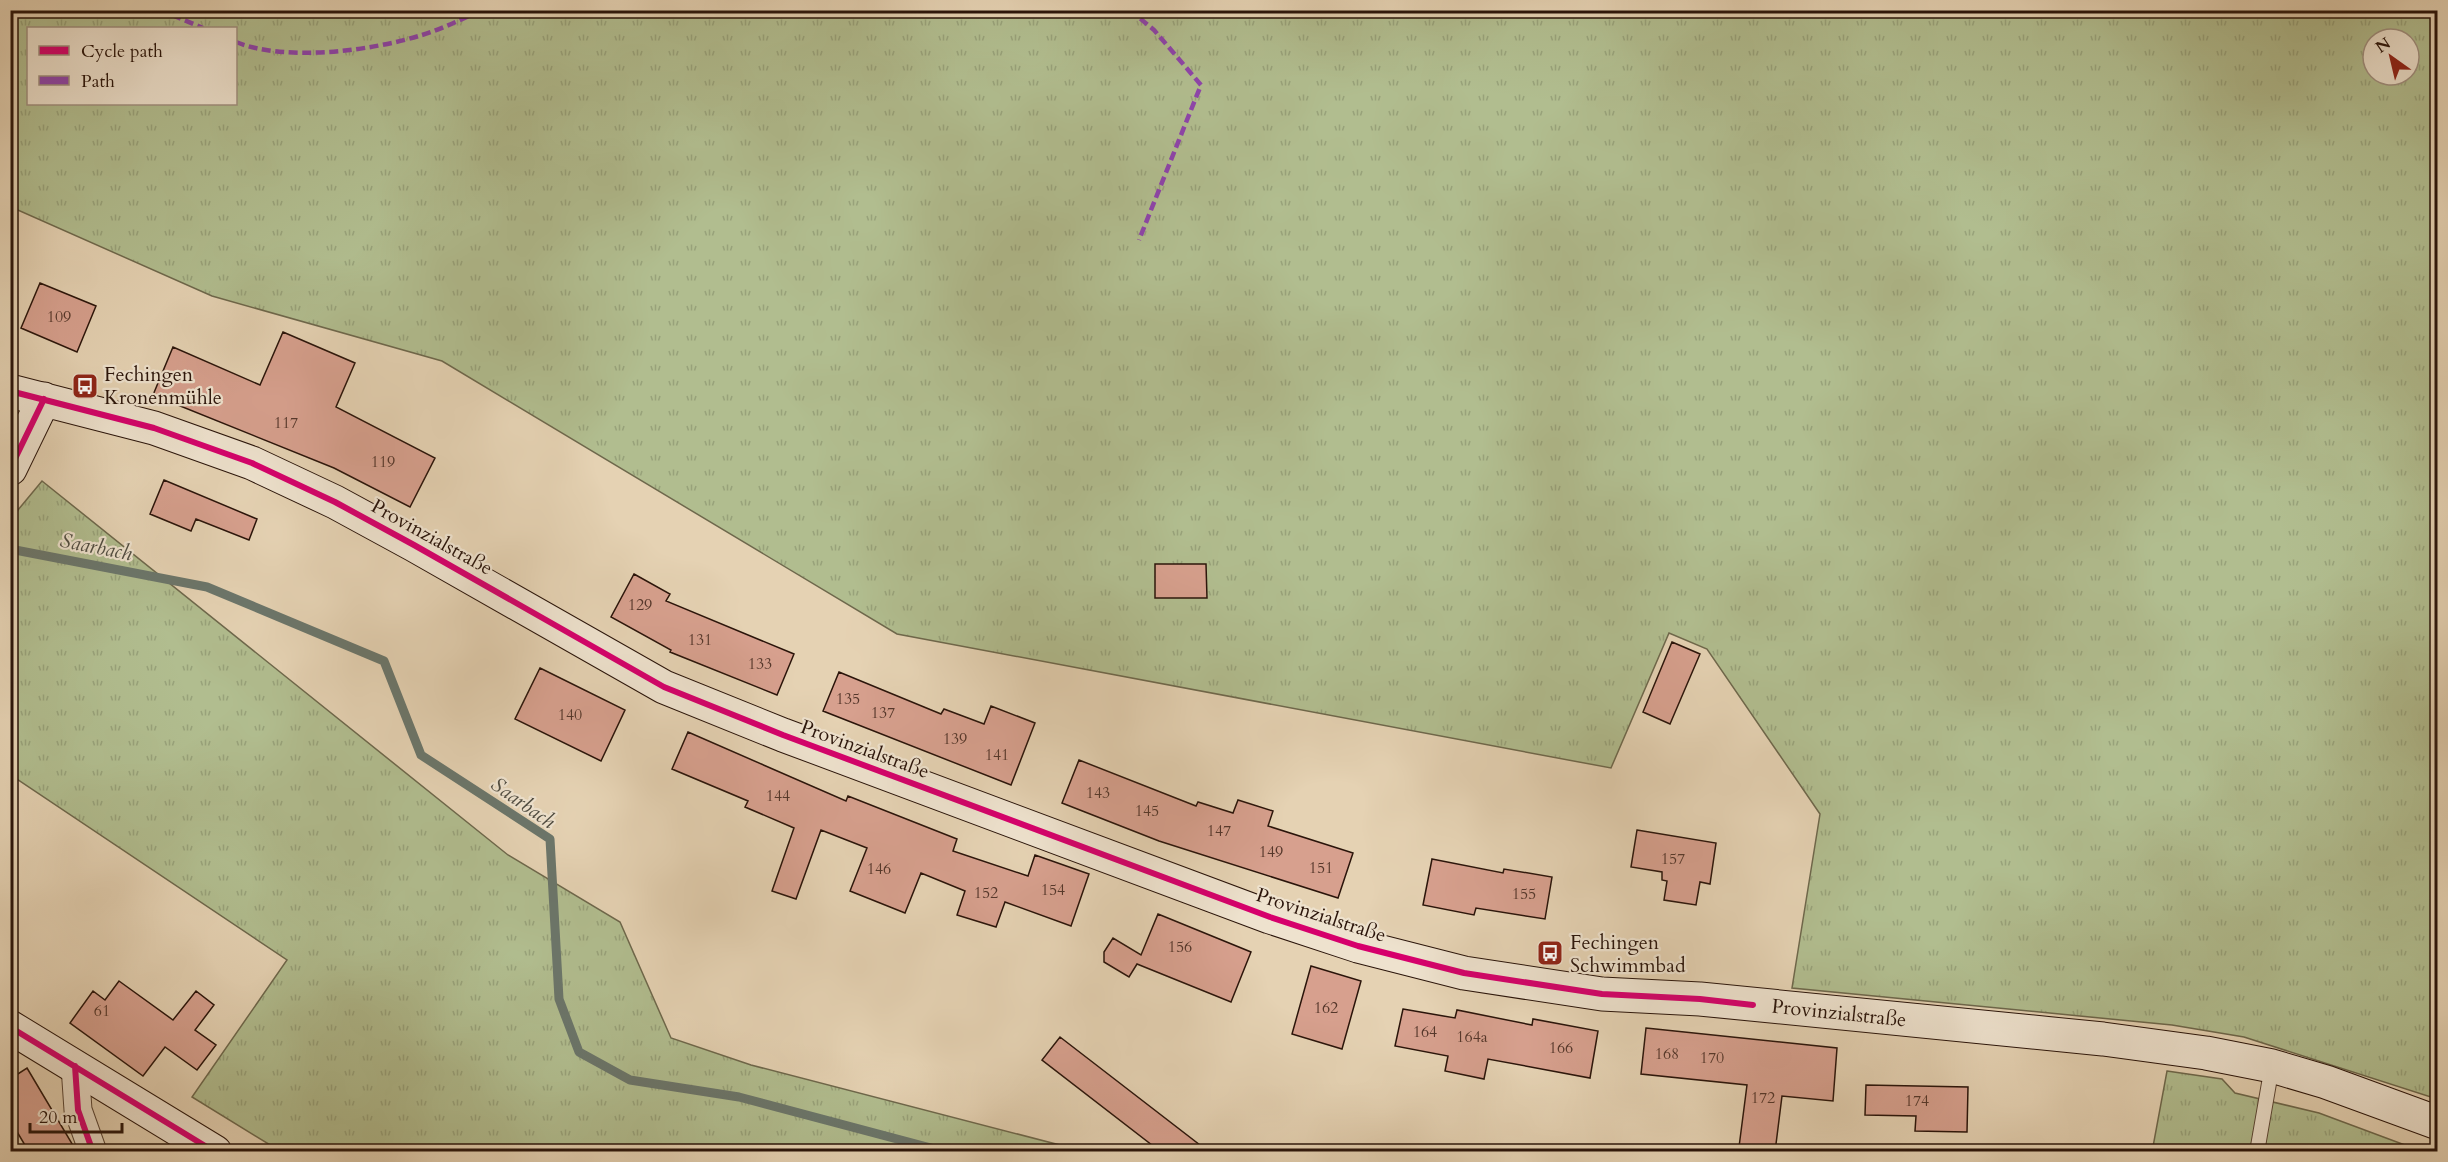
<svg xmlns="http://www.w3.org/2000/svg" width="2448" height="1162" font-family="Cardo,serif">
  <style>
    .grass { fill: url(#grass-tufts); stroke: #6e684c; stroke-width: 1.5; fill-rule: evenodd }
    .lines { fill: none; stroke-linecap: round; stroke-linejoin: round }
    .stream { stroke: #6b766b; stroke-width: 9 }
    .building { fill: #d7a08e; stroke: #2a140a; stroke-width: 1.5 }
    .service-casing { stroke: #594434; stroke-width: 16 }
    .minor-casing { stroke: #594434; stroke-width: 29 }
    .secondary-casing { stroke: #2a140a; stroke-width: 35 }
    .service { stroke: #eee2ce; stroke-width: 14 }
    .minor { stroke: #eee2ce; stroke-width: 27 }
    .secondary { stroke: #eee2ce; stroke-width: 33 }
    .quiet { stroke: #8e44ad; stroke-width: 4.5; stroke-dasharray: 9 4.5; stroke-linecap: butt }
    .cycleway-casing { stroke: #eee2ce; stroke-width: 10 }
    .cycleway { stroke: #d6006c; stroke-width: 6 }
    .labels { text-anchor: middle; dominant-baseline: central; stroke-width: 4.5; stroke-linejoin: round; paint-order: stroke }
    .number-label { font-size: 16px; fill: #55372b }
    .poi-label { font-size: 20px; fill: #2a140a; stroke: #eee2ce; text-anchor: start }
    .street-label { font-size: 20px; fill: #2a140a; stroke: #eee2ce }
    .water-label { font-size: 21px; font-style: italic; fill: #504d42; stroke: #eee2ce }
  </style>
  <defs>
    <pattern id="grass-tufts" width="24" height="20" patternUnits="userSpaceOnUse" patternTransform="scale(1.5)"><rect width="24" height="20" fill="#b1bd8f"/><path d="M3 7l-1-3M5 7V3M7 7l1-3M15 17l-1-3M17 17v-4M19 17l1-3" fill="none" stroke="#98a27a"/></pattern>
  </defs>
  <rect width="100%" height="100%" fill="#e5d2b3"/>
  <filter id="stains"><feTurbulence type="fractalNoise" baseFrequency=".00333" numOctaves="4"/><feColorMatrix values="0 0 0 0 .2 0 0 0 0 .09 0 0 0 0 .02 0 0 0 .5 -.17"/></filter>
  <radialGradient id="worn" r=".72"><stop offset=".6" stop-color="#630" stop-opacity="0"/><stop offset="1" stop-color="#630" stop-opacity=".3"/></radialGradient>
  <path class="grass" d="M11,11H2437V1099L2244,1037L2172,1025L1792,988L1820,814L1707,649L1669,633L1611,768L897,634L442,361L212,296L11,207ZM28,28H236V104H28ZM2373,39H2409V75H2373Z
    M42,481L508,855L620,922L671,1038L751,1065L1083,1151H280L192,1097L287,960L11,775V526L18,510Z
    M2167,1071L2222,1079L2235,1093L2319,1113L2421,1151L2152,1152Z"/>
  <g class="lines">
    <path class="stream" d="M10,549L207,587L384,661L421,755L550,839L559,999L579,1052L630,1080L739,1097L946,1152"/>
  </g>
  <path class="building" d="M40,283L96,306L77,352L21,328Z
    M283,332L355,363L336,407L435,458L410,507L334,468L153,395L173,347L260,385Z
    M164,480L257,519L249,540L196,519L191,531L150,514Z
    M1155,564H1206L1207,598H1155Z
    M634,574L670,594L666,601L794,654L777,695L670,652L671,650L611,617Z
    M1672,642L1700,654L1670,724L1643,712Z
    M540,668L625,710L601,761L515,719Z
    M839,672L941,714L944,709L984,724L991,706L1035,723L1011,785L823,711Z
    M688,732L846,801L848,796L957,839L953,851L1028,876L1035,855L1089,874L1071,926L1005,902L996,927L957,915L965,891L921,873L905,913L850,891L867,848L821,830L796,899L772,891L794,828L745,807L748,801L672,769Z
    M1079,760L1196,806L1198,802L1233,813L1238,800L1273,811L1268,826L1353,853L1338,898L1159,841L1062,803Z
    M1637,830L1716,843L1710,884L1700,882L1696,905L1664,900L1667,881L1662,880V872L1631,867Z
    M1432,859L1503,873L1504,869L1552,877L1545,919L1476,908L1474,915L1423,905Z
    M1158,914L1251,952L1231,1002L1137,964L1129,977L1104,962V952L1113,938L1141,955Z
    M1311,966L1361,981L1342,1049L1292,1034Z
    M119,981L173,1020L196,991L214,1005L195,1030L216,1045L197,1070L165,1047L143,1076L70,1023L93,991L105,1000Z
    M1403,1009L1455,1018L1457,1010L1532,1025L1533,1019L1598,1031L1590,1078L1488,1059L1484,1079L1445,1071L1448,1056L1395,1046Z
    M1646,1028L1837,1048L1833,1101L1782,1096L1775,1152L1739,1147L1747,1085L1641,1074Z
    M1060,1037L1209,1152H1161L1042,1060Z
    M27,1068L74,1147L76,1152H29L10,1120V1079Z
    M1866,1085L1968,1087L1967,1132L1915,1131L1916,1116L1865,1115Z"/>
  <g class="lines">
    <g class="service-casing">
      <path id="service" d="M2257,1152L2272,1066"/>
    </g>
    <g class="minor-casing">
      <path id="minor" d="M75,1066L78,1110L93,1152"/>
    </g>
    <g class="secondary-casing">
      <path id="secondary" d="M10,391L154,428L252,463L335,502L414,545L664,687L783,735L1270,917L1358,946L1464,973L1602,994L1700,999L2103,1039L2206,1053L2272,1066L2326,1082L2438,1123
        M10,469L44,399
        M10,1027L215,1152"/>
    </g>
    <use href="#service" class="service"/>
    <use href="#minor" class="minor"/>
    <use href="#secondary" class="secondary"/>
    <path class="quiet" d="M160,10L203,28
      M1130,10L1154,30L1201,85L1139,240
      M236,42C285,62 371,51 422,35C442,29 462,19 482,10"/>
    <g class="cycleway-casing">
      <path id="cycleway" d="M10,391L154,428L252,463L335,502L414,545L664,687L783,735L1270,917L1358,946L1464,973L1602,994L1700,999L1753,1005
        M10,469L44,399
        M10,1027L215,1152
        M75,1066L78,1110L93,1152"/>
    </g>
    <use href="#cycleway" class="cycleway"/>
  </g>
  <defs>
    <g id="bus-square" transform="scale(1.35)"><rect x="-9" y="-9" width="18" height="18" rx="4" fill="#8f2418" stroke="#eee2ce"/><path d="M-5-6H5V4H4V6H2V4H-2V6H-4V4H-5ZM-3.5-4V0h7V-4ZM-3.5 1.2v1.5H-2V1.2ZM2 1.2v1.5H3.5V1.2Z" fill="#fff"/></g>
  </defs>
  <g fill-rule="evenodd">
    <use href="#bus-square" x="85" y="386"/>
    <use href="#bus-square" x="1550" y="953"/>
  </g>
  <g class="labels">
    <g class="number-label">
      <text x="59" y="317">109</text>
      <text x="286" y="423">117</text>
      <text x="383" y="462">119</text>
      <text x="640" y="605">129</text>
      <text x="700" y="640">131</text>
      <text x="760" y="664">133</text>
      <text x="848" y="699">135</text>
      <text x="883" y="713">137</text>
      <text x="570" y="715">140</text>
      <text x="955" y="739">139</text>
      <text x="997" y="755">141</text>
      <text x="1098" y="793">143</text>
      <text x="778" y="796">144</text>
      <text x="1147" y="811">145</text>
      <text x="1219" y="831">147</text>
      <text x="1271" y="852">149</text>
      <text x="1673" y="859">157</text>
      <text x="1321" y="868">151</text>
      <text x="879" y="869">146</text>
      <text x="1053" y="890">154</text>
      <text x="986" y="893">152</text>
      <text x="1524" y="894">155</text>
      <text x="1180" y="947">156</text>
      <text x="1326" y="1008">162</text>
      <text x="102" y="1011">61</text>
      <text x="1425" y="1032">164</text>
      <text x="1472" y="1037">164a</text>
      <text x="1561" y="1048">166</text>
      <text x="1667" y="1054">168</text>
      <text x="1712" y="1058">170</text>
      <text x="1763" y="1098">172</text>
      <text x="1917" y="1101">174</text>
    </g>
    <g class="poi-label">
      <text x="104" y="374">Fechingen<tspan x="104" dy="23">Kronenmühle</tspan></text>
      <text x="1570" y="942">Fechingen<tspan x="1570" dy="23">Schwimmbad</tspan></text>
    </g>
    <g class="street-label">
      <text transform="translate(432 537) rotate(29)">Provinzialstraße</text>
      <text transform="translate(865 749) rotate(20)">Provinzialstraße</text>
      <text transform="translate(1321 915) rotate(18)">Provinzialstraße</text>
      <text transform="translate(1839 1013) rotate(6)">Provinzialstraße</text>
    </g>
    <g class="water-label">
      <text transform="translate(96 547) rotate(11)">Saarbach</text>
      <text transform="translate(523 803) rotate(35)">Saarbach</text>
    </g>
  </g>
  <rect width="2448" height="1162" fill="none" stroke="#e5d2b3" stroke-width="36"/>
  <rect x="12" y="12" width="2424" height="1138" fill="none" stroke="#2a140a" stroke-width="3"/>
  <rect x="18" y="18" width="2412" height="1126" fill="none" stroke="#2a140a" stroke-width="1.5"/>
  <rect x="27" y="27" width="210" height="78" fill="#eee2ce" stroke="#a09080" stroke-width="1.5"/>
  <rect x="39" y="46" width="30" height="9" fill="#d6006c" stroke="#a09080" stroke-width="1.5"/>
  <text x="81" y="57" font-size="18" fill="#2a140a">Cycle path</text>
  <rect x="39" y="76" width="30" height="9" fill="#8e44ad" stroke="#a09080" stroke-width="1.5"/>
  <text x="81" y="87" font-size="18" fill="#2a140a">Path</text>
  <g transform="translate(2391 57) rotate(326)"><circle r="28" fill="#eee2ce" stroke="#a09080" stroke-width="1.5"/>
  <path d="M0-4.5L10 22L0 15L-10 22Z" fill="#8f2418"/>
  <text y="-9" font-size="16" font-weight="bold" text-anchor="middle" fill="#2a140a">N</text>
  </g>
  <path d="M30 1123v9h92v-9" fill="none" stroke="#2a140a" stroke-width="3"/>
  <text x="39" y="1123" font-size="18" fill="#2a140a" stroke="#eee2ce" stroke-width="4.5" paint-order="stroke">20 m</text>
  <rect width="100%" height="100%" filter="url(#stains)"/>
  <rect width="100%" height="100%" fill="url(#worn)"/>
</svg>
